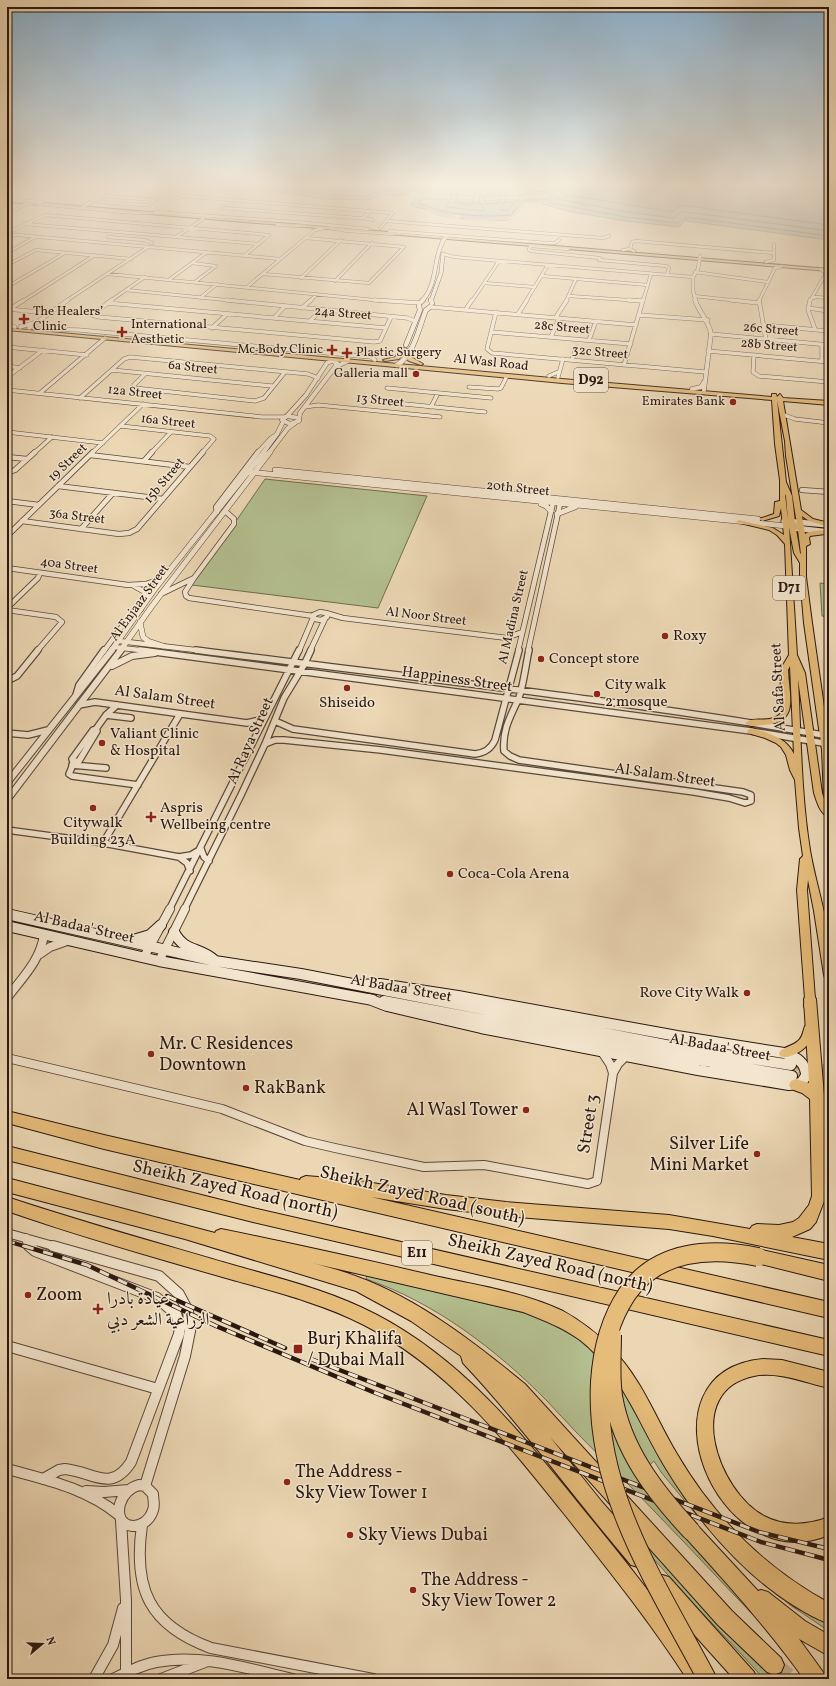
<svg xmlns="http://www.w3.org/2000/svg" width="836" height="1686" font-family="Vollkorn,Amiri,serif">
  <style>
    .green { fill: #b4bf8f; stroke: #6f6c50 }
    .water { fill: #9fb6b9; stroke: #707776 }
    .pier { fill: #ecd7b4 }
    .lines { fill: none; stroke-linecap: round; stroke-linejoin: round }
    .shore { stroke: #646765; stroke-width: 1 }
    .ferry { stroke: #534f4c; stroke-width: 1; stroke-dasharray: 2 1.5; stroke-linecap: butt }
    .secondary-tunnel { stroke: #c5b193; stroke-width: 10; stroke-dasharray: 10 5; stroke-linecap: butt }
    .motorway-tunnel { stroke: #c5b193; stroke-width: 18; stroke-dasharray: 18 8; stroke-linecap: butt }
    .minor-far5-casing { stroke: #5a483a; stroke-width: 3.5 }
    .minor-far4-casing { stroke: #5a483a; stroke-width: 4.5 }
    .minor-far3-casing { stroke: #5a483a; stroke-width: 6 }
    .minor-far2-casing { stroke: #5a483a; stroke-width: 8 }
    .minor-far1-casing { stroke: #5a483a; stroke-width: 10 }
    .minor-casing { stroke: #5a483a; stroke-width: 12 }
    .tertiary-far3-casing { stroke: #5a483a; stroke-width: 4 }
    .tertiary-far2-casing { stroke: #5a483a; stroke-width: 5 }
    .tertiary-far1-casing { stroke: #5a483a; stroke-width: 6 }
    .tertiary-casing { stroke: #5a483a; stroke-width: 8 }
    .secondary-far3-casing { stroke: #2a1811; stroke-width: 4.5 }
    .secondary-far2-casing { stroke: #2a1811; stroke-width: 5.5 }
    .secondary-far1-casing { stroke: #2a1811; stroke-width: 7 }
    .secondary-casing { stroke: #2a1811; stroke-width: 12 }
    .primary-casing { stroke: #2a1811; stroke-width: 2 }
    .motorway-casing { stroke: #2a1811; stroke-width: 2 }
    .minor-far5 { stroke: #f3e5ce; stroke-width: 2.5 }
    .minor-far4 { stroke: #f3e5ce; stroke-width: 3.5 }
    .minor-far3 { stroke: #f3e5ce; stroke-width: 4.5 }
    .minor-far2 { stroke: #f3e5ce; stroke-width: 5.5 }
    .minor-far1 { stroke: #f3e5ce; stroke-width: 8 }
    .minor { stroke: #f3e5ce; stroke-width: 10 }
    .tertiary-far3 { stroke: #f3e5ce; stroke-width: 3 }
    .tertiary-far2 { stroke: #f3e5ce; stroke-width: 4 }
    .tertiary-far1 { stroke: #f3e5ce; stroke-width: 5 }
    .tertiary { stroke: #f3e5ce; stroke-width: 6 }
    .secondary-far3 { stroke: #f3e5ce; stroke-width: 3.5 }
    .secondary-far2 { stroke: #f3e5ce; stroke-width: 4.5 }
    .secondary-far1 { stroke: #f3e5ce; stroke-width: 5.5 }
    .secondary { stroke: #f3e5ce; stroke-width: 10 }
    .primary { fill: #e6bc7a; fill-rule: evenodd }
    .motorway { fill: #e6bc7a; fill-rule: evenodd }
    .rail-far1-casing { stroke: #2a1811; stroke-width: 4 }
    .rail-casing { stroke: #2a1811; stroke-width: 4.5 }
    .rail-far1 { stroke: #f3e5ce; stroke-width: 2.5; stroke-dasharray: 8; stroke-linecap: butt }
    .rail { stroke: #f3e5ce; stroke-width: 3; stroke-dasharray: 10; stroke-linecap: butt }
    .motorway-bridge-casing { stroke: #2a1811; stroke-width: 20; stroke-linecap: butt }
    .motorway-bridge { stroke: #e6bc7a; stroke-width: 18 }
    .poi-dot { fill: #8f2418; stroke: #f3e5ce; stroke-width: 1.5 }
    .labels { text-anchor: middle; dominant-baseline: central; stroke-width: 3; stroke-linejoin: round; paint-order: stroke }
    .far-poi-label { font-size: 13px; fill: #2a1811; stroke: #f3e5ce; text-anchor: start }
    .far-street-label { font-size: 13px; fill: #2a1811; stroke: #f3e5ce }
    .shield { fill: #f3e5ce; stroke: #66564a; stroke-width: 1 }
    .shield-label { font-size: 14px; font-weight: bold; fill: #2a1811 }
    .poi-label { font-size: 15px; fill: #2a1811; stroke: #f3e5ce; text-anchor: start }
    .street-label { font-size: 15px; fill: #2a1811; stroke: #f3e5ce }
    .near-poi-label { font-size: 18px; fill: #2a1811; stroke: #f3e5ce; text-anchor: start }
    .near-street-label { font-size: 18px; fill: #2a1811; stroke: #f3e5ce }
  </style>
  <rect width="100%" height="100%" fill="#ecd7b4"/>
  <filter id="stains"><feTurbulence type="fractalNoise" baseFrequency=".005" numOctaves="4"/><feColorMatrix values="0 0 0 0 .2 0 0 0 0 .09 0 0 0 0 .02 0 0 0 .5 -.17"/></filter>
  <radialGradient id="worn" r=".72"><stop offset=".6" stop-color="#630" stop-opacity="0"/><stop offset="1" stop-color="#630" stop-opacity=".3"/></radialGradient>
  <path class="green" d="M265,479L427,496L378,608L192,585Z
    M820,583L829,584V617L822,616Z
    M367,1275L537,1316L559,1325L597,1350L713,1515L829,1620V1631L790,1605L762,1581L693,1511L661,1472L654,1461L636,1477L785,1647C741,1604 700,1558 657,1514C631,1486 603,1460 576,1432C566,1422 557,1411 547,1401C497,1350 434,1302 366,1279Z
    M572,1454L757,1655L783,1679H764C732,1643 698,1610 667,1574C633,1536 602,1495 572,1454Z"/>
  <path class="water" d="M212,184H396L409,193L400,196L382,194L369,200L324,199L232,185Z
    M403,184H829V240L686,221L687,218L679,227L626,221L572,212L542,204L550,203L548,202L526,203C522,207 519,214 514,218C505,224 437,219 428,211C427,211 428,210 427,210C423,207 417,210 410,204L420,194L487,200L545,198L543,195L487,198L417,193H414Z"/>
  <path class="pier" d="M396,184H403L414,193H417L487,198L543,195L548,197L487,200L431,196L409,193Z
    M548,202L550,203L527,205L515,219L502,220L483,221L455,219L434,214L425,211L428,210L440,215L456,218V217H454L455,215L463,216L458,218L460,219L502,220L510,218H506L507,217H512L521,205L518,204H523L513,218L526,203Z"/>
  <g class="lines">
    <path class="shore" d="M248,184L325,195L367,196L382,190L396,191V184
      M281,184L325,190L347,191H365L380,185L390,184
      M321,184H366
      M409,184L416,189L444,191L447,196L444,200L421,199L418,204C427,205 433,209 442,211C465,216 487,217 511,215L523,201L532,199L535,192L543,191L550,194V203L626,217L677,223L686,217L829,236
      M417,184L447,187L452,196L446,207L483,211L484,209L479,201L480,194C487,188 506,184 506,198C506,203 502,206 500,210H508L519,197L528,194L534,187L544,186L552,189L557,199L627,212L674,218L681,212H687L829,231
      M453,184L457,192V203L471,205C477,197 471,191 483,184
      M555,184L562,194L672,212L680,206H688L829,225
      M497,194L501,198L499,203L488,204L484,202L486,195Z"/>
    <path class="ferry" d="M454,202L487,204L569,197L590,184"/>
    <path class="secondary-tunnel" d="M791,1065L829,1070
      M792,1076L829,1080"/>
    <path class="motorway-tunnel" d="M774,1665L790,1679"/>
    <g class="minor-far5-casing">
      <path id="minor-far5" d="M111,195L122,189
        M7,199L42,202
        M96,199L101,202L142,205H148L155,200L103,196
        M173,199L182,196L393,213L380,228
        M38,204L135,213H151
        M224,208L358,218H363L370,211
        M155,212L296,222L368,229
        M7,214L24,205L33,203
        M363,218L373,220
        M387,221L603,238L609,236
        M25,224L259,244
        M277,225L305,226
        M329,228L348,231L393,234
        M389,231L548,243H555L559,240
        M7,233L45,215L269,235L244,256
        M7,234L280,259
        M108,237L144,240L152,243
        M176,237L203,219
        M774,244V260
        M530,246L529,250L531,251L600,258
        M531,246L568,249
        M630,249L632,242L636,241L774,253
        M623,250L630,249L634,251
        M7,253L35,237
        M443,254L454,257L693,277
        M599,260L666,266L669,268L667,275
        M766,262L774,260
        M192,263L216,266L195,282
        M7,265L36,250L131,259
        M695,272L768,282
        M108,274L384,301
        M263,274L369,283L404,247L306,238
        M542,276L648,285
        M301,278L341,240
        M170,279L207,252
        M335,281L372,243
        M484,283L535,287
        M7,287L65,253
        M247,287L315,230L324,228
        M126,290L236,301
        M569,296L643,301
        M694,296L740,301
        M200,298L217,284
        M810,299L816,297L829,298
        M23,301L95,255
        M66,301L148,247
        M110,301L145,277
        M310,301L317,294
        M472,301L499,261
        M526,301L548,265
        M566,301L576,279
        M643,301L651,274
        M759,301L775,268L782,266
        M810,301L826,273L820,269"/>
    </g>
    <g class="minor-far4-casing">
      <path id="minor-far4" d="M112,300L92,315L99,317L374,342L380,341L391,317
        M226,300L407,318L415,321
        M374,300L420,303
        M628,300L643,301
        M731,300L759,303
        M759,300L766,340
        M810,300L808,310L815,329
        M107,303L386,328
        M431,307L636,325
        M302,308L311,300
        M808,308L829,311
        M8,309L48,313
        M10,309L24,300
        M466,309L472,300
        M496,312L487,349L492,353L705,372
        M518,314L527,300
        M639,315L708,320
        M556,317L567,300
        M274,318L285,306
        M310,321L321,310
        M7,324L15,327
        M764,325L829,331
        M20,327L33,323
        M29,328L68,300
        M212,328L227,314
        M37,329L79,330L371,357L375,360
        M491,332L631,344
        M711,334L829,345
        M551,337L559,318
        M589,340L596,321
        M822,345V361
        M7,347L87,355
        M708,351L829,362
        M754,355L753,372L759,376L829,382
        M572,360L576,348
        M624,365L643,300
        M7,366L20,368
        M112,370L272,386
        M145,374L134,385V388L255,401L264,398L285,372
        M549,376L558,372
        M7,377L43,350
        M558,377L563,359
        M469,387L498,389L501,388L506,378
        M387,388L491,398
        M7,390L262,417H286
        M40,393L105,338
        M80,398L124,359L130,357L308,374L318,378
        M375,401L485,412
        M305,407L318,405L440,417
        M431,407L438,393
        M784,415L795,419L829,423
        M121,426L210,436L214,439L202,453
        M7,432L103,443
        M34,453L52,437
        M92,453L143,404
        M151,453L171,432
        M257,453L271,438L277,434"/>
    </g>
    <g class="minor-far3-casing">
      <path id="minor-far3" d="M90,455L190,467
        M7,457L27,459
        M144,461L152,452
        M7,473L15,470L35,452
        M58,486L163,499
        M802,490L829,492
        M7,501L39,505
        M217,512L216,507L258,452
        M22,521L119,534L129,533L137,529L203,452
        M81,529L113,493
        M7,536L93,452
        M7,568L128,585L146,584L163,578
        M194,578L185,592L186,596L189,598L313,616
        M134,586L143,591L147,599
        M161,594L194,578L234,524V519L225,511
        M7,608L38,578L40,573
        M7,610L56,617L62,622L37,651
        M320,612L326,613L327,617L321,620L315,619L313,615Z
        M326,613L343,618L507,638L522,632
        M119,641L204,651
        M114,647L148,651
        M104,651L129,617L141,609
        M299,651L313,618
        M310,651L325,619
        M518,651L553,503L557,500
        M528,651L560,504L557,500"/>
    </g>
    <g class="minor-far2-casing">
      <path id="minor-far2" d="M140,650L751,731L829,744
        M196,650C407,677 619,699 829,736
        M7,681L17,676L38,650
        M76,695L79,685L104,650
        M79,705L95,702L247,723L264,719
        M106,715L131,718
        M275,721L293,729L475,754C485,753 491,749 495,740L519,650
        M96,729L97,731L79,761L73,762L72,759L93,730Z
        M96,729L106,715L117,705
        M7,733L28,735L48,730
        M265,744L275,740H284L381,750L694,792L729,798L745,803L751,801V795L743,792L519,760L510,756L504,751C502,731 510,717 518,700C523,689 526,663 529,650
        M74,762L69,774L72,776L138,785
        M72,765L106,768
        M7,830L103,843L179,857L191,855L201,849L204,857L209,861
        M103,843L180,714
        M179,857L187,863L190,871
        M169,910L299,650
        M184,910L241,795L265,744L284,698L304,665L311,650"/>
    </g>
    <g class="minor-far1-casing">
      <path id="minor-far1" d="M40,954L50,947L67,941
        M144,957L170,909
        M159,961L185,909
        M7,998C22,978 40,961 44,935
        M602,1052L610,1064L613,1073
        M7,1058L222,1109L305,1141L335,1148L424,1167L484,1165L588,1184L597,1181L613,1073L618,1064L626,1056
        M7,1233L57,1247
        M26,1238L28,1245L30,1247"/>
    </g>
    <g class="minor-casing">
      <path id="minor" d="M29,1246L35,1251L157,1298L176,1314L180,1327L179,1334L131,1462C111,1493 94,1472 65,1469L59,1470L43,1479
        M53,1246L159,1276L179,1294L188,1311L190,1331L185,1356L145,1486
        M7,1346L158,1389
        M7,1469C47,1480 86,1488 119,1515
        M139,1485L145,1486L153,1494C153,1499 155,1505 153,1510C146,1533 113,1531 120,1504C123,1494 129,1488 139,1485Z
        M86,1491L104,1492L128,1490
        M121,1521L126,1600V1679
        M142,1525C133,1589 149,1625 211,1648L373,1679
        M94,1679L113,1645L123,1608
        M113,1679C127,1672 141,1665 156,1662C201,1653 249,1669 293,1679
        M161,1679L205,1662"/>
    </g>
    <g class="tertiary-far3-casing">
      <path id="tertiary-far3" d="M100,193L106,195H95Z
        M100,193L122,184
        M81,208L101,196
        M696,301L693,291V277L698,269L700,256"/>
    </g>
    <g class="tertiary-far2-casing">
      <path id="tertiary-far2" d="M695,300C699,313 709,320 711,334L704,390
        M692,389L701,387L704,382
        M287,416L306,395L327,363L332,361L337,363L335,367
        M299,418L287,416L282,420L290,424L299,421L300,413L335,367L348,361
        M263,453L277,434L283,422
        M269,453L288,428L295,423"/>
    </g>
    <g class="tertiary-far1-casing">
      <path id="tertiary-far1" d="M275,470L758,519
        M248,472L786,526
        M541,504L546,506L551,511
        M557,514L575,507
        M140,622L143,637L148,641L163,646
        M111,651L154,590L264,452
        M120,651L152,606L270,452"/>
    </g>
    <g class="tertiary-casing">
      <path id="tertiary" d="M112,666L132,656L155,653
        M7,783L112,650
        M7,800L121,650"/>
    </g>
    <g class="secondary-far3-casing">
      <path id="secondary-far3" d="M422,301C439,283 432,256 446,236
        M431,301L441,273L443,254"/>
    </g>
    <g class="secondary-far2-casing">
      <path id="secondary-far2" d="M431,300L432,303
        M421,302L423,300
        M406,345L420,310L419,306
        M397,365C414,355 419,327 426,310L430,307"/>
    </g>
    <g class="secondary-far1-casing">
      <path id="secondary-far1" d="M784,521L829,525
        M794,528L829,532"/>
    </g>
    <g class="secondary-casing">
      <path id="secondary" d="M7,914L215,961L301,974L671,1046L791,1065
        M7,926L159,961L373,1000
        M174,932C184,952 200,947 214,960
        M130,941L150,935L161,925
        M358,985L380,984L458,996L677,1036L784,1053C796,1057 806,1062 806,1076L801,1083L789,1085L698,1070L481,1028L387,1006L369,999
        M384,1001L660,1053L792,1076"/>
    </g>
    <g class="primary-casing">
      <path id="primary" d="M7,200L829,269V271L7,202Z
        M7,328L562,379L772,397V394H776L777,397L780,394L783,398L829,401V405L783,401L801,510L813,519L829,523V527L809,521L802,516L805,534C810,531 823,529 828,532L825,534L810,536L809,538L810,544L806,546V577L812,623L829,742V817C820,814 817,802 814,793L798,679C801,736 801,794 810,850C815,881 826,911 829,942C830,954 829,967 829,979L825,978L824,975L814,911L808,880L807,890L815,999L813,1009L809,1010L805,1009L804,1006L805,999L797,890L800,859L803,856L799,828L795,780L790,770L786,755L781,747L776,743L765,738L748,733L747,731L751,728C768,733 786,737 794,754L790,666L788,670C789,697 800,723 763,725C757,726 749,727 745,723C754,715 770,725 781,713L782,709L780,670L789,655L785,544L777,535L769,530L736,522L739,520L773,528L784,535L781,508L779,516L762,521L759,519L774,514L775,502L780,501V480L775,444L772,400L562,383L7,330ZM777,400L785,441L786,456L797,524L795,522L792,496L786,482ZM785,494L786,496L788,521ZM789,527L794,553L800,563V577L804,623L822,750L824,799L822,793L805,673L797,655ZM796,529L798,530L801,554L800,553Z
        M403,348L407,349L399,359L385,361L383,360L395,357Z
        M404,355H408L423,364L421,365L409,361L404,357Z
        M809,1025L813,1026L814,1029C812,1042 805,1050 793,1055C788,1057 785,1058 780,1056L779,1053C782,1047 793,1046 798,1041C803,1037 803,1031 805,1026Z"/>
    </g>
    <g class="motorway-casing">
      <path id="motorway" d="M810,994L814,995L816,999L824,1096L826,1196L816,1222L810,1229L792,1237L829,1244V1260L713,1236L669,1229L506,1216L446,1209L371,1197L829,1302V1318L104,1149L7,1123V1111L104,1135L300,1180L301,1178L306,1176L354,1180L446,1195L506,1202L669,1215L750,1229L752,1226L757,1224L779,1225L793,1222L799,1218L809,1205L812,1196L810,1099L802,1093L791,1089L789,1085L791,1081L796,1079L809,1083L804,999L806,995Z
        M7,1146L253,1208L829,1340V1356L253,1222L7,1160Z
        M7,1178L215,1233L216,1231L221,1229C294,1244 367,1260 439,1277C481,1286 525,1293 563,1311C581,1321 597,1333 611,1348C641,1377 656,1419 677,1454C714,1517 765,1568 829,1603V1624C760,1595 703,1530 665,1467C639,1424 621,1372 580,1340C562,1327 543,1320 523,1312L312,1263C327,1267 343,1271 358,1277C420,1300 475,1343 525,1384L732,1611L781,1658L784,1665L781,1672L774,1675L767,1672L718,1625L550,1437L602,1502L645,1551L647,1558L645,1565L638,1567L631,1565C574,1498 523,1427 463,1363L461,1356L411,1321L356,1291L185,1239L7,1192Z
        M7,1197C82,1222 158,1243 233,1265C282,1279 332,1291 377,1315C463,1360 522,1434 582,1508C624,1559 665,1610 701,1665L704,1672L701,1679H687C651,1623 610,1572 569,1520C510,1446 450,1369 364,1325C321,1303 272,1291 226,1278C152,1257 79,1236 7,1211Z
        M758,1249L829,1265V1281L753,1262L750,1257L753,1252Z
        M763,1359L782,1360L829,1372V1388C806,1383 779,1371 754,1376C682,1391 718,1491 764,1516C784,1527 809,1525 829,1517V1535C716,1582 633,1371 763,1359Z
        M691,1522L697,1525L758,1591L761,1590L768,1592L805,1621L829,1635V1656L799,1639L823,1672L826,1679H804C768,1629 727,1583 685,1537L682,1531L685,1525Z
        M662,1575L669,1577L754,1672L757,1679H734L655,1591L653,1584L655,1577Z"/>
    </g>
    <use href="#minor-far5" class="minor-far5"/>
    <use href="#minor-far4" class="minor-far4"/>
    <use href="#minor-far3" class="minor-far3"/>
    <use href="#minor-far2" class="minor-far2"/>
    <use href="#minor-far1" class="minor-far1"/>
    <use href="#minor" class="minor"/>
    <use href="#tertiary-far3" class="tertiary-far3"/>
    <use href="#tertiary-far2" class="tertiary-far2"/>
    <use href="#tertiary-far1" class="tertiary-far1"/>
    <use href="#tertiary" class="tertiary"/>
    <use href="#secondary-far3" class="secondary-far3"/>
    <use href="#secondary-far2" class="secondary-far2"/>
    <use href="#secondary-far1" class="secondary-far1"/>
    <use href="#secondary" class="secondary"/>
    <use href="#primary" class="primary"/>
    <use href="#motorway" class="motorway"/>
    <g class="rail-far1-casing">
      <path id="rail-far1" d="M7,1241L27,1247"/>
    </g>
    <g class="rail-casing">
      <path id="rail" d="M24,1246L87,1265L216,1326L373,1392L761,1542L829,1560
        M167,1296L285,1348
        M311,1359L759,1532L829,1549"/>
    </g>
    <use href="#rail-far1" class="rail-far1"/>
    <use href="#rail" class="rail"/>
    <g class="motorway-bridge-casing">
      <path id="motorway-bridge" d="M612,1335C612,1355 610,1376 613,1396C622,1450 655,1492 691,1531
        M707,1679C658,1586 594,1492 600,1382C602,1351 609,1321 627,1294C657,1250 711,1247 758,1257"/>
    </g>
    <use href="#motorway-bridge" class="motorway-bridge"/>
  </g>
  <linearGradient id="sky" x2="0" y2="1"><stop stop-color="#8bb5d5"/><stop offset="0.44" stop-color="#f6eddd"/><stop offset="1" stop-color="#f6eddd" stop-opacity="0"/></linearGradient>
  <rect width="836" height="420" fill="url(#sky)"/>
  <g class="poi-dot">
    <path d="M22 313h4v4h4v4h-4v4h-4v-4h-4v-4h4z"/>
    <path d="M120 326h4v4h4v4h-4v4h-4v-4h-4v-4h4z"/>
    <path d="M330 344h4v4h4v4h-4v4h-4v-4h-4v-4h4z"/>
    <path d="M345 347h4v4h4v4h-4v4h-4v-4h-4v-4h4z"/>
    <circle cx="416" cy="374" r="4"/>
    <circle cx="733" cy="402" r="4"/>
    <circle cx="665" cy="636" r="4"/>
    <circle cx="541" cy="659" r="4"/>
    <circle cx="347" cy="688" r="4"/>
    <circle cx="597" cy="694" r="4"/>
    <circle cx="102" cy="743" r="4"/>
    <circle cx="93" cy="808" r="4"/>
    <path d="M149 811h4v4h4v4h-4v4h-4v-4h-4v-4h4z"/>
    <circle cx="450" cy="874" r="4"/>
    <circle cx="747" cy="993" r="4"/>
    <circle cx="151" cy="1054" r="4"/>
    <circle cx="246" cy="1088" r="4"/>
    <circle cx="526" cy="1110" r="4"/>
    <circle cx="757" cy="1154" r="4"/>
    <circle cx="28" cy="1295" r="4"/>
    <path d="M96 1303h4v4h4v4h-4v4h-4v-4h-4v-4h4z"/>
    <rect x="293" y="1344" width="10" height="10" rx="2"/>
    <circle cx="287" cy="1482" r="4"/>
    <circle cx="350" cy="1535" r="4"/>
    <circle cx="413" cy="1590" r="4"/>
  </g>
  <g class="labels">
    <g class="far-poi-label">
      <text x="33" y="312">The Healers’<tspan x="33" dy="15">Clinic</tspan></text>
      <text x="131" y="325">International<tspan x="131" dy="15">Aesthetic</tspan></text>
      <text x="323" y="350" text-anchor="end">Mc Body Clinic</text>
      <text x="356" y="353">Plastic Surgery</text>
      <text x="408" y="374" text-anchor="end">Galleria mall</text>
      <text x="725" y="402" text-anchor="end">Emirates Bank</text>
    </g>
    <g class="far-street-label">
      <text transform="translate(343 314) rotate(5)">24a Street</text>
      <text transform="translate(562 328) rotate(5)">28c Street</text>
      <text transform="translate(771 330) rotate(5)">26c Street</text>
      <text transform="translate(769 346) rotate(5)">28b Street</text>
      <text transform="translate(600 353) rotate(5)">32c Street</text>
      <text transform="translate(491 363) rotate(6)">Al Wasl Road</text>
      <text transform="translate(193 368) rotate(6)">6a Street</text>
      <text transform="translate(135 393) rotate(6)">12a Street</text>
      <text transform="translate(380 401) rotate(6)">13 Street</text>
      <text transform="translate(168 422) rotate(6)">16a Street</text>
      <text transform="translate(68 463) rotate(-44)">19 Street</text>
      <text transform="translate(165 481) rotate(-50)">15b Street</text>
      <text transform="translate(518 489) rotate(6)">20th Street</text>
      <text transform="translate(77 517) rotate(7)">36a Street</text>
      <text transform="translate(69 566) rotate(8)">40a Street</text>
      <text transform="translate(140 603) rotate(-54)">Al Enjaaz Street</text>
      <text transform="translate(426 617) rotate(7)">Al Noor Street</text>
      <text transform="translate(514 617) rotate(-77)">Al Madina Street</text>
    </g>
    <g class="shield">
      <rect x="574" y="368" width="34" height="24" rx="3"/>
      <rect x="773" y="576" width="32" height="24" rx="3"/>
      <rect x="402" y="1241" width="30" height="24" rx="3"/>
    </g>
    <g class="shield-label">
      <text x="591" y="380">D92</text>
      <text x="789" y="588">D71</text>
      <text x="417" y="1253">E11</text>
    </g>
    <g class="poi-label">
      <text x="673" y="636">Roxy</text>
      <text x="549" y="659">Concept store</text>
      <text x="605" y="685">City walk<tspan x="605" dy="17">2 mosque</tspan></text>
      <text x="347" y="703" text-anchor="middle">Shiseido</text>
      <text x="110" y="734">Valiant Clinic<tspan x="110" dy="17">&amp; Hospital</tspan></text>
      <text x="160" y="808">Aspris<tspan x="160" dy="17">Wellbeing centre</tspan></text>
      <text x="93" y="823" text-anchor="middle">Citywalk<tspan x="93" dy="17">Building 23A</tspan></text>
      <text x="458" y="874">Coca-Cola Arena</text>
      <text x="739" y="993" text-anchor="end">Rove City Walk</text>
    </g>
    <g class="street-label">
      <text transform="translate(457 680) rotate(8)">Happiness Street</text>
      <text transform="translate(779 687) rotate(-93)">Al Safa Street</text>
      <text transform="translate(165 698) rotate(8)">Al Salam Street</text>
      <text transform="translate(251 741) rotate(-66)">Al Raya Street</text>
      <text transform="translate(665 776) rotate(8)">Al Salam Street</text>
      <text transform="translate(84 928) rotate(13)">Al Badaa' Street</text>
      <text transform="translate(401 989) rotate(10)">Al Badaa' Street</text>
      <text transform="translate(720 1048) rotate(10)">Al Badaa' Street</text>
    </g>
    <g class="near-poi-label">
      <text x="159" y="1044">Mr. C Residences<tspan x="159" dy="21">Downtown</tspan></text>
      <text x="254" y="1088">RakBank</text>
      <text x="518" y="1110" text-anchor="end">Al Wasl Tower</text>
      <text x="749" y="1144" text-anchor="end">Silver Life<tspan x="749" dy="21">Mini Market</tspan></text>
      <text x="36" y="1295">Zoom</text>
      <text x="107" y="1299">عيادة بادرا<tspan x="107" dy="21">الزراعية الشعر دبي</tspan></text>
      <text x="307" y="1339">Burj Khalifa<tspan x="307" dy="21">/ Dubai Mall</tspan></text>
      <text x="295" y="1472">The Address -<tspan x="295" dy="21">Sky View Tower 1</tspan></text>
      <text x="358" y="1535">Sky Views Dubai</text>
      <text x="421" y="1580">The Address -<tspan x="421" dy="21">Sky View Tower 2</tspan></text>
    </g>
    <g class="near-street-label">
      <text transform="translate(589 1124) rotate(-81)">Street 3</text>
      <text transform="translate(235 1190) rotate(13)">Sheikh Zayed Road (north)</text>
      <text transform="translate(422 1196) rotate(13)">Sheikh Zayed Road (south)</text>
      <text transform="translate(550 1264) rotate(13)">Sheikh Zayed Road (north)</text>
    </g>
  </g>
  <rect width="836" height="1686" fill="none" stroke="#ecd7b4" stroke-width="24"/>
  <rect x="8" y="8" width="820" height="1670" fill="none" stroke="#2a1811" stroke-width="2"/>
  <rect x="12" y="12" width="812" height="1662" fill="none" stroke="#2a1811"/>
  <g transform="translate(42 1644) rotate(71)" stroke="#f3e5ce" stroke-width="3" paint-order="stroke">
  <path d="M0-3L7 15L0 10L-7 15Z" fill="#2a1811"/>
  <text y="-6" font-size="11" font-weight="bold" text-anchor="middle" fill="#2a1811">N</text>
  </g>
  <rect width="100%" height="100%" filter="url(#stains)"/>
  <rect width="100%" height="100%" fill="url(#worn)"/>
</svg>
